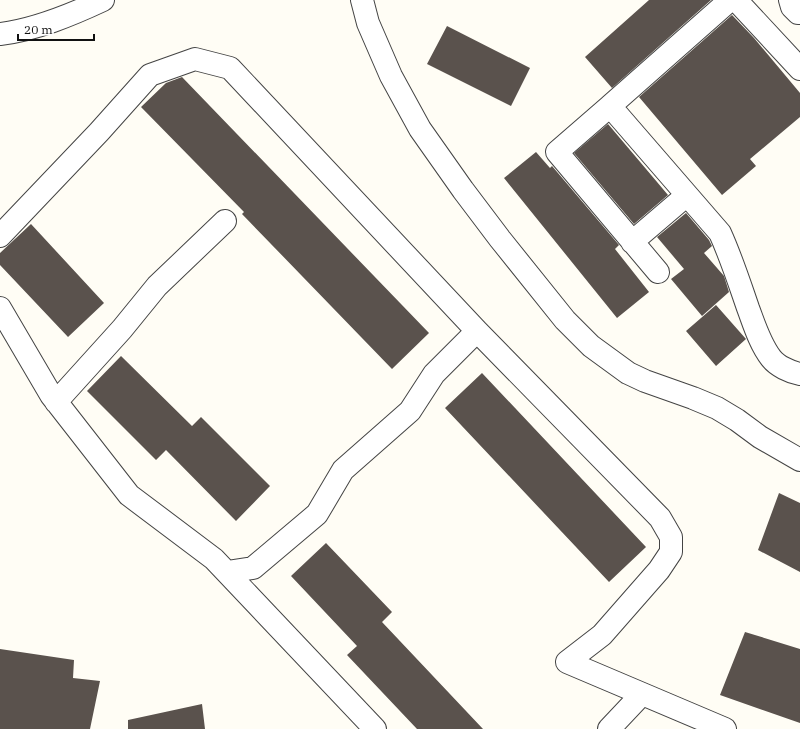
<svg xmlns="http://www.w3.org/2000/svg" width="800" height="729" font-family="'IBM Plex Serif',serif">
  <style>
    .building { fill: #5a524d }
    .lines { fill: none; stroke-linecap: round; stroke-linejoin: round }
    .minor-casing { stroke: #444; stroke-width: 24 }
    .minor { stroke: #fff; stroke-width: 22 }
  </style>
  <rect width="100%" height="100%" fill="#fffdf5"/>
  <path class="building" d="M649,0H711L612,88L585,57Z
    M732,15L754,38L800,93V117L750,159L756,166L722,195L639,97Z
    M447,26L530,68L511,106L427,64Z
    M182,77L429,333L392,369L242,214L244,212L141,107L166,83Z
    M608,124L668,195L634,224L574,153Z
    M536,152L550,168L552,166L619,245L615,249L649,292L617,318L504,178Z
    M686,213L709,240L712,246L704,253L724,276L729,292L702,316L671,279L684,269L657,237Z
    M31,224L104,303L68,337L0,265V253Z
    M716,305L746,339L716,366L686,331Z
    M121,356L192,426L201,417L270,486L236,521L166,450L156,460L87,391Z
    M482,373L646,547L609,582L445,408Z
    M779,493L800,503V572L758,550Z
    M326,543L392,612L382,622L483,729H417L347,655L357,646L291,576Z
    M745,632L800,649V723L720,695Z
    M0,649L74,660L73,678L100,681L90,729H0Z
    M202,704L205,729H128V720Z"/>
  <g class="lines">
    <g class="minor-casing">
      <path id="minor" d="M362,0L368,23L391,76L420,129L463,190L500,239L565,320L591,346L628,373L645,381L693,398L717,408L737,420L760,437L800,460
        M730,0L610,106L720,233C731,257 739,282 748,308C754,324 760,344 771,358C777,366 790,372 800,374
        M736,0L800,69
        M790,0L792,7L798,13H800
        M0,34C35,30 71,15 103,0
        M610,106L557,152L658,272
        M0,236L99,132L150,75L195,59L230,68L477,331L660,518L671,537V552L659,570L602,635L567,662L725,729
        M632,242L687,195
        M0,308L51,395L129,495L214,559L375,729
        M56,402L122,329L157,286L225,221
        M227,572L253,568L317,514L343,470L410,411L434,374L477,331
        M609,729L642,694"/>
    </g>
    <use href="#minor" class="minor"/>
  </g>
  <path d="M18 34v6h76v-6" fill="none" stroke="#111111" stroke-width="2"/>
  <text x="24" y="34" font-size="12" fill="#111111" stroke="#ffffff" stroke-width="3" paint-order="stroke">20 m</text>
</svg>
